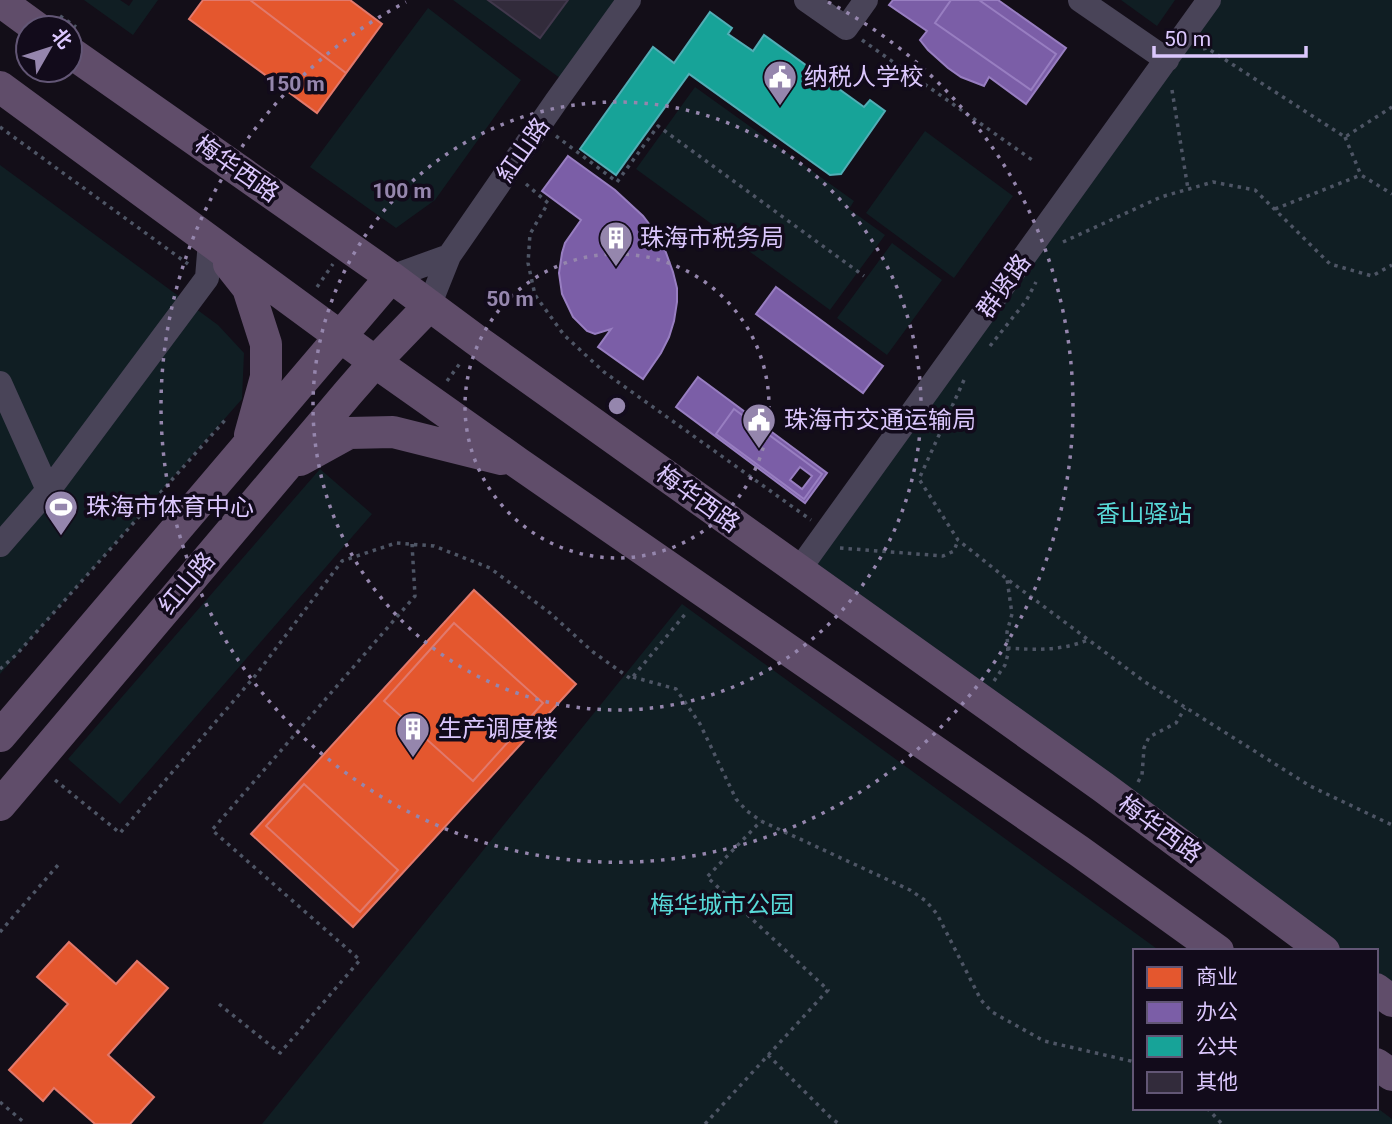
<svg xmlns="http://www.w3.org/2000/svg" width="1392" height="1124" font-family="Roboto,'Noto Sans SC',sans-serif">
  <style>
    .green { fill: #101e23 }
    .shops { fill: #e4572e; stroke: #e1796c; stroke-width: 2 }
    .offices { fill: #7b5ea7; stroke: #987ec1; stroke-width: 2; fill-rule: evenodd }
    .public { fill: #17a398; stroke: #52aeb6; stroke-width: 2 }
    .building { fill: #322b3b; stroke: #41384c; stroke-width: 2 }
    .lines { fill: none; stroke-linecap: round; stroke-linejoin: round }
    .path { stroke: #4e5565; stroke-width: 3.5; stroke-dasharray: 3.5 5; stroke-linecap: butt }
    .minor { stroke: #494458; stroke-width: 24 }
    .major { stroke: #604d6a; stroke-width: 32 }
    .ring { fill: none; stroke: #9586ad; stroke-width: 3.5; stroke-dasharray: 3.5 7 }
    .labels { text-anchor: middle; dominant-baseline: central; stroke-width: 7; stroke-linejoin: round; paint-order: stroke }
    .poi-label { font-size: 24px; fill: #dbc7fd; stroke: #120b1b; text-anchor: start }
    .street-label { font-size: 24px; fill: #dbc7fd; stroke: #120b1b }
    .park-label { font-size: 24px; fill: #58d9d8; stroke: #120b1b }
    .centre { fill: #9586ad; stroke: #120b1b; stroke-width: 3.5 }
    .ring-label { font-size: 21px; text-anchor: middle; font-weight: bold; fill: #9586ad; stroke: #120b1b; stroke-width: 7; stroke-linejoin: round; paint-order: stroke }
  </style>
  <rect width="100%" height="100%" fill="#130e18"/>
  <path class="green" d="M84,0H120L129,6L133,0H158L133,35Z
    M453,0H623L564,81Z
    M1121,0H1175L1157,26Z
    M1210,0H1392V1001L1376,989V951H1325L799,571Z
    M428,8L521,80L435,200L396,228L310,167Z
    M695,87L854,201L849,209L885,235L830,310L636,169Z
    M925,131L1013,196L954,278L866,213Z
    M0,165L218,325L244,353L242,399L0,674Z
    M892,243L942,280L887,355L837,318Z
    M320,469L372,514L120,804L68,759Z
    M682,604L1160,951H1135V1108L1376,1107L1392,1119V1124H262Z"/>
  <path class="shops" d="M203,0H350L382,24L317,113L189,19Z
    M250,0H350L382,24L346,73Z
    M474,590L576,684L353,927L251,834Z
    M454,623L543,703L473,781L384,701Z
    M304,784L398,870L360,912L266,826Z
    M69,942L116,984L137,961L168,988L108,1055L154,1097L130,1124H95L54,1088L43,1101L9,1070L68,1004L37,977Z"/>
  <path class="offices" d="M893,0H951L935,23L1031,90L1056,54L979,0H998L1066,48L1026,104L989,77L984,86L961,77L948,68L928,50L920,40L927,31L889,5Z
    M951,0H979L1056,54L1031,90L935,23Z
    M568,156L615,190L643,216L656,233L665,250L673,272L677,288V302L674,321L669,337L661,353L643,379L598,347L611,329L595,334L587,331L573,317L562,294L559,273L562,253L565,243L581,220L542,191Z
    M776,287L883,366L863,393L756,314Z
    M698,377L827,473L805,503L676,407ZM734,409L822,474L804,499L716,434Z
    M734,409L822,474L804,499L716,434Z
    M800,467L812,476L802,489L790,480Z"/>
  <path class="public" d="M710,12L732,28L728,34L753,51L764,35L864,107L870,100L885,111L841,174L830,175L689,74L616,175L580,149L653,47L674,63Z"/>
  <path class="building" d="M488,0H568L540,38Z"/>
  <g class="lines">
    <path class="path" d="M60,16L76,27
      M862,40L1035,162
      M1203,49L1207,48L1345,137L1392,107
      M1172,90L1188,189
      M0,127L188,264
      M556,136L617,182L658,126L864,276
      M1345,137L1361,175L1392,194
      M526,184L548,203L530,234L528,263L535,295L564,335L604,372L811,520
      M1275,209L1361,175
      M1063,242L1161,197L1213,182L1255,190L1330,264L1372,276L1392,265
      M317,287L333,264
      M990,346L1026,301L1036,282
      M964,380L919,479L958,540L1007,579L1145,682L1310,786L1392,825
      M447,381L461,362
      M840,548L943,556L954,551L958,540
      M1007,648C1036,650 1060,651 1088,640
      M0,669L16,655L226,419
      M633,677L676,689L700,724L736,799L747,811L761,821L910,890L926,901L937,914L981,1000L992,1012L1044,1041L1135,1062
      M994,681L1005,665L1008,654L1007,632L1012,614L1007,579
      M55,780L120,833L255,676L342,561L396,543L434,546L490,568L550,613L593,652L631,679L687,612
      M1138,782L1142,775L1144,748L1149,737L1176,723L1185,708
      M0,932L58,865
      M219,1004L280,1053L360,960L212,830L415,596L412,544
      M768,1055L830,1117L839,1124
      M0,1102L26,1124
      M1207,1108L1222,1124
      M705,1124L828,990L707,877L761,821"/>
    <path class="minor" d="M806,0L846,28L866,0
      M1080,0L1167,60
      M391,277L449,256
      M429,306L449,256L557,100L629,0
      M0,383L48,490
      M0,545L55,482L207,278L210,241
      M798,571L1209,0"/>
    <path class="major" d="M0,1L37,28
      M70,52L391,277L476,340L1103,787L1324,951
      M0,87L375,362L518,463L1079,851L1218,951
      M229,264L248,288L266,344V377L250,435
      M300,460L349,433L393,432L501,459
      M0,736L391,277
      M0,805L348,393L375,362L429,306
      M1376,989L1392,1001
      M1376,1064L1392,1075"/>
  </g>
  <g class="ring">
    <circle cx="617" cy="406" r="152"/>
    <circle cx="617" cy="406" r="304"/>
    <path d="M828 2A456 456 0 1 1 406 2"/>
  </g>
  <defs>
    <g id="civic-pin" transform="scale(1.75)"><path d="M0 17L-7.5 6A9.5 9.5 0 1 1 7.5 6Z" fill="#9586ad" stroke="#120b1b"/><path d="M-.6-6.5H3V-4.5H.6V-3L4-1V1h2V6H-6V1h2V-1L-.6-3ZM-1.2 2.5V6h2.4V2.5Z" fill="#fff"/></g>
    <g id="building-pin" transform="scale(1.75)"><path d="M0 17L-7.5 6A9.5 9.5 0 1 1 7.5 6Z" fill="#9586ad" stroke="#120b1b"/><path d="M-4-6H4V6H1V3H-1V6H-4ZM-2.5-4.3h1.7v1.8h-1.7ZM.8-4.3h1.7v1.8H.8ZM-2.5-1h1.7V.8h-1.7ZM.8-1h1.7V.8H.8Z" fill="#fff"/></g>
    <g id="stadium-pin" transform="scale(1.75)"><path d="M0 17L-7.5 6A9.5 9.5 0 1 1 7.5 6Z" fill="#9586ad" stroke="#120b1b"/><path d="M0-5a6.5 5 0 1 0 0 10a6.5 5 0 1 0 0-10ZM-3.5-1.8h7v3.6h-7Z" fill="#fff"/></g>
  </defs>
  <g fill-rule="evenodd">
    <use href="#civic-pin" x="780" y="77"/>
    <use href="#building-pin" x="616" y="238"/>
    <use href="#civic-pin" x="759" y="420"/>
    <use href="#stadium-pin" x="61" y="507"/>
    <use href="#building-pin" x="413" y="729"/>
  </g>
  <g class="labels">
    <g class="poi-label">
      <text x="804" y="77">纳税人学校</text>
      <text x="640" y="238">珠海市税务局</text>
      <text x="784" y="420">珠海市交通运输局</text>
      <text x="86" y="507">珠海市体育中心</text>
      <text x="438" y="729">生产调度楼</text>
    </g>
    <g class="street-label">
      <text transform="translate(523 150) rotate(-55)">紅山路</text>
      <text transform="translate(237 169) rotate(35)">梅华西路</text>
      <text transform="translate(1004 286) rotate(-54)">群贤路</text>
      <text transform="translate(698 499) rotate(36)">梅华西路</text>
      <text transform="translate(187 583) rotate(-50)">红山路</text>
      <text transform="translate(1160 829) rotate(36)">梅华西路</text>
    </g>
    <g class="park-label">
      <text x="1144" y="514">香山驿站</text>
      <text x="722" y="905">梅华城市公园</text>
    </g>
  </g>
  <circle cx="617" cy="406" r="10" class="centre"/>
  <g class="ring-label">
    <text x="295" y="91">150 m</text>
    <text x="402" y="198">100 m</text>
    <text x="510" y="306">50 m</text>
  </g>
  <rect x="1133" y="949" width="245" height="161" fill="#120b1b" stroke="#625675" stroke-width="2"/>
  <rect x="1147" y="967" width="35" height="21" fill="#e4572e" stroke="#625675" stroke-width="2"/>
  <text x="1196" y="984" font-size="21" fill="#dbc7fd">商业</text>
  <rect x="1147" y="1002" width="35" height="21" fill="#7b5ea7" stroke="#625675" stroke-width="2"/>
  <text x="1196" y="1019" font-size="21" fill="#dbc7fd">办公</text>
  <rect x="1147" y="1036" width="35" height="21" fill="#17a398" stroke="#625675" stroke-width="2"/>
  <text x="1196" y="1054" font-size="21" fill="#dbc7fd">公共</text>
  <rect x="1147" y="1072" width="35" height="21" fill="#322b3b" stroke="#625675" stroke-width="2"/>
  <text x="1196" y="1089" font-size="21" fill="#dbc7fd">其他</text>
  <g transform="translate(49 49) rotate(51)"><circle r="33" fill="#120b1b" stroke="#625675" stroke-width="2"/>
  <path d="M0-5L12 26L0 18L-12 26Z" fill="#9586ad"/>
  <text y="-10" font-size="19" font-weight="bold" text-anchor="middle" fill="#dbc7fd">北</text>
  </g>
  <path d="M1154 46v10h152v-10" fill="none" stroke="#dbc7fd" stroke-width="3.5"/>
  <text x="1164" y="46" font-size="21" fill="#dbc7fd" stroke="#120b1b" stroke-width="5" paint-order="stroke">50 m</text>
</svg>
